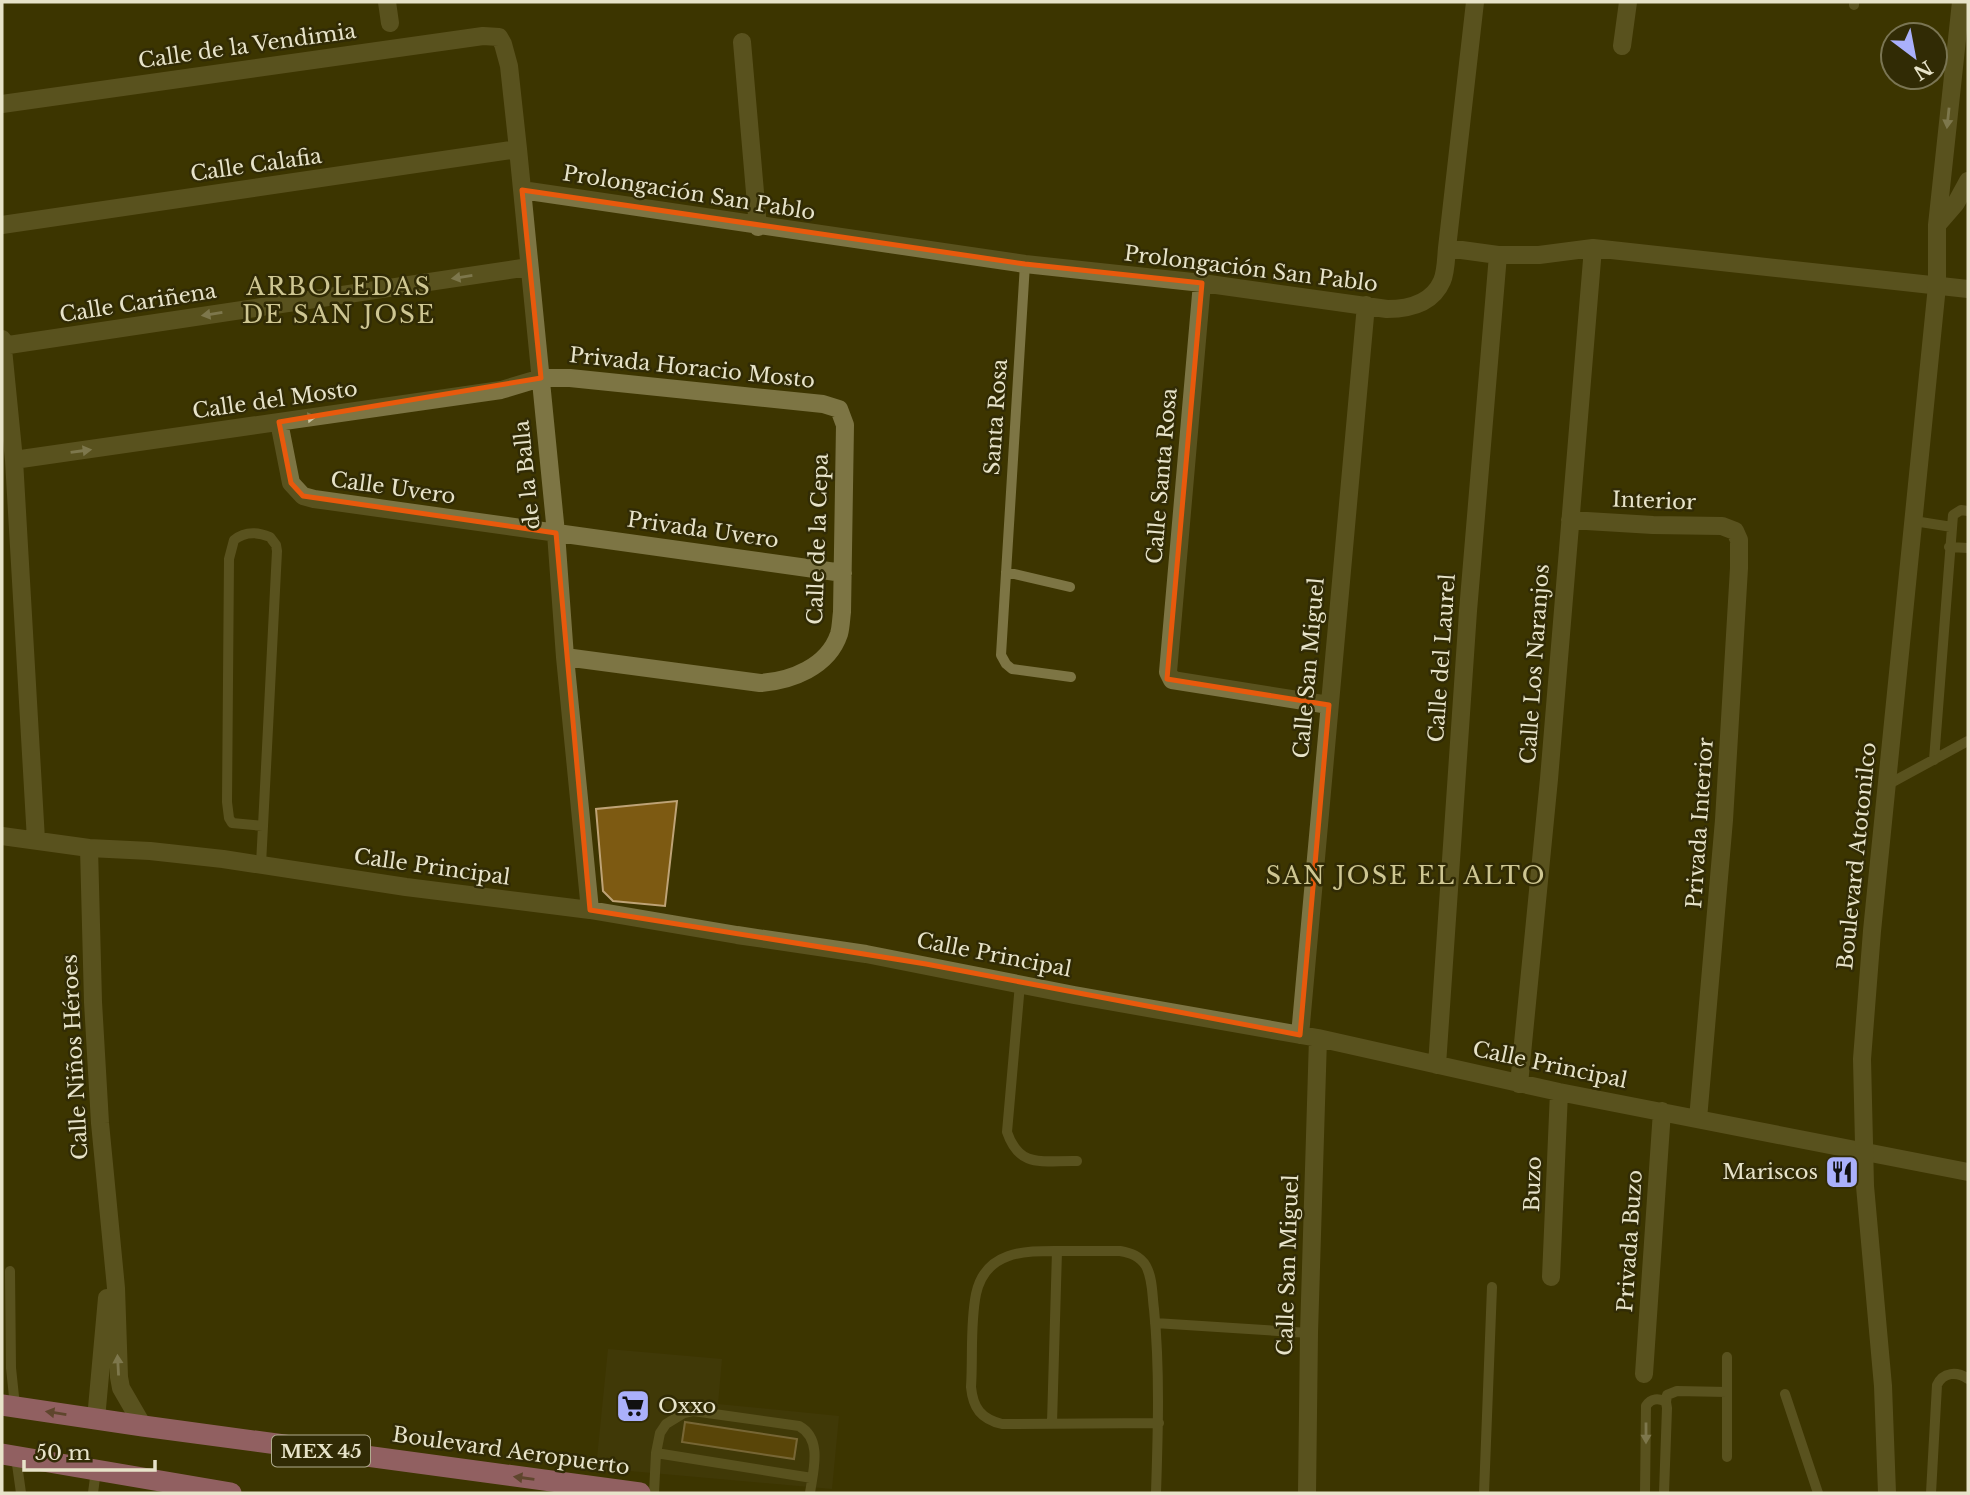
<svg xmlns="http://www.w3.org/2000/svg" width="1970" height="1495" font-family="'Libre Baskerville',serif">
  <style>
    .built { fill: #453e11 }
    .building { fill: #7d5a12; stroke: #bea376; stroke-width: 2 }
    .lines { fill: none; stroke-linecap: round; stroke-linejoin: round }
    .lane { stroke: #7d7544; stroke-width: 10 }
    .street { stroke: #7d7544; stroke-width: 18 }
    .secondary { stroke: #7d7544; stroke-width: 18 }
    .highway { stroke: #f896d8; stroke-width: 21 }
    .oneway { fill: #ccc8a8 }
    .oneway2 { fill: #8b5b64 }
    .marked { fill: none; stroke: #e8590c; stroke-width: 5; stroke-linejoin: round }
    .labels { text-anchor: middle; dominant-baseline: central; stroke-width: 5; stroke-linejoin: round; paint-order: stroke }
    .shield { fill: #312b05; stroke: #b0ac8e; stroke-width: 2 }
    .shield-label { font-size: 19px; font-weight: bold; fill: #e7e3c9 }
    .street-label { font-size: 21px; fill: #e7e3c9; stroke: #312b05 }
    .poi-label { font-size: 21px; fill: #e7e3c9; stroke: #312b05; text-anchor: end }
    .quarter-label { font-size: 24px; letter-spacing: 2px; fill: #cec692; stroke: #312b05 }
  </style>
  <rect width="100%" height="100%" fill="#3d3500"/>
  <path class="built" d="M608,1349L722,1359L718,1404L839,1416L832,1489L596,1468Z"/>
  <path class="building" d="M677,801L665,906L613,901L603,891L596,809Z
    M685,1422L797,1439L794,1459L682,1442Z"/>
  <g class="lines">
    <path class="lane" d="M1854,2V5
      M1025,264L1001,655L1006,664L1012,669L1071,677
      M1914,521L1952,527
      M1949,547L1968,548
      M1006,572L1070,587
      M1934,760L1953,515L1961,510L1968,511
      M1887,785L1968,741
      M261,864L263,826L277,551L276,545L270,537C258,532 245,531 234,540L229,559L227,802L229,818L232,823L263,826
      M1020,984L1007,1132C1020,1170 1044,1160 1077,1161
      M10,1271L11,1368L15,1406
      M1155,1323L1309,1333
      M1785,1394L1818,1493
      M1666,1402L1667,1395L1677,1391L1727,1392
      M1052,1423L1057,1251
      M656,1453L812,1478
      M16,1457L21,1493
      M1727,1457V1357
      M93,1493L96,1470
      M654,1493L656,1453L660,1433L666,1424L684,1413L693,1411L799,1426C823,1439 813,1471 810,1493
      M1156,1493C1158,1432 1160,1370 1154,1309C1152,1295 1153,1279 1146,1266C1140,1256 1131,1253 1120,1251C1101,1251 1083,1251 1065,1251C1029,1251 986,1248 976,1294C970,1324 973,1357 971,1387C973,1408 981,1419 1002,1424L1159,1423
      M1484,1493L1492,1287
      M1645,1493L1646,1406C1651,1398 1659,1398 1666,1402L1667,1408L1664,1493
      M1931,1493L1937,1385C1943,1372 1957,1371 1968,1379"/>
    <path class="street" d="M387,2L390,23
      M742,42L758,227
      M1622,46L1628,2
      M2,104L483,36L499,37L503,44L509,66L518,149L556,533L565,657L590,910
      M522,190L1025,264L1202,283L1387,309C1409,309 1432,304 1442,281C1446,272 1446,258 1447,248L1498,255H1539L1593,248L1968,289
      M2,225L518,149
      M1447,248L1475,2
      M1202,283L1168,672L1172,680L1329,705
      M2,339L14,460L36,840
      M2,346L529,267
      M279,422L291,483L303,496L314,499L843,573
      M14,460L501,390L541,378H570L823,404L839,409L845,425L842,612C841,619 841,627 839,634C828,667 791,681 760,683L565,657
      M1570,520L1653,525L1722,526L1735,531L1739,540V568L1724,820L1698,1119
      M2,836L89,848L150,851L223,859L406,887L590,910L737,935L866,954L1074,995L1318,1038L1559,1092L1968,1172
      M89,848L93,1002L100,1123L116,1288L119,1377L121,1388L143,1426
      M1300,1035L1366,305
      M1437,1065L1468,611L1498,255
      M1519,1084L1549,779L1593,248
      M1551,1277L1559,1092
      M1644,1374L1662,1111
      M96,1419L107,1298
      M1307,1493L1309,1333L1318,1038"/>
    <path class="secondary" d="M1937,225L1956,203L1968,181
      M1887,1493L1883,1386L1865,1186L1862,1059L1872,931L1937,286V225L1961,2"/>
    <path class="highway" d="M2,1405L143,1426L640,1493
      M2,1454L231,1493"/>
  </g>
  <defs><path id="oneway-solid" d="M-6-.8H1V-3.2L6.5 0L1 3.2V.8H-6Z" transform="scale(1.75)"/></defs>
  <g class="oneway">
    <use href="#oneway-solid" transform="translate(1948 118) rotate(96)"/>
    <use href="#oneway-solid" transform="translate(462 277) rotate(171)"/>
    <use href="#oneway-solid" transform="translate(212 314) rotate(171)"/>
    <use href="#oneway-solid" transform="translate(306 418) rotate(-8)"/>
    <use href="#oneway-solid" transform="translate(81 451) rotate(-8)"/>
    <use href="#oneway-solid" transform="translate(118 1365) rotate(-93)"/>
    <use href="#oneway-solid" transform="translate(1646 1433) rotate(90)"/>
  </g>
  <g class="oneway2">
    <use href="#oneway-solid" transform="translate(56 1413) rotate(-171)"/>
    <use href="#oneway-solid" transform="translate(524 1478) rotate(-172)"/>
  </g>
  <path d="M0 0H1970V1495H0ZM522,190L1025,264L1202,283L1167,679L1329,705L1300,1035L926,964L590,910L556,533L303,496L291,483L279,422L541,378Z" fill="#3d3500" fill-opacity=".55" fill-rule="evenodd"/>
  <path class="marked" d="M522,190L1025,264L1202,283L1167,679L1329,705L1300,1035L926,964L590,910L556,533L303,496L291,483L279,422L541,378Z"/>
  <defs>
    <g id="restaurant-square" transform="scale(1.75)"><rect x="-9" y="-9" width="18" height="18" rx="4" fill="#aab0fb" stroke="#312b05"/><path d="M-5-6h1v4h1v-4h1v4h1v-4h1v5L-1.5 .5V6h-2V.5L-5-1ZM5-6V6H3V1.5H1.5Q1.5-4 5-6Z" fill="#111"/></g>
    <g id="supermarket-square" transform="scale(1.75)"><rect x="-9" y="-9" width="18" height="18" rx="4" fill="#aab0fb" stroke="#312b05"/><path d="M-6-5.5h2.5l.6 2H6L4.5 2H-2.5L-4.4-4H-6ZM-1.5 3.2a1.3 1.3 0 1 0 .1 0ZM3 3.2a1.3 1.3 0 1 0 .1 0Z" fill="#111"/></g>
  </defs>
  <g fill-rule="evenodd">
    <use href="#restaurant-square" x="1842" y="1172"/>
    <use href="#supermarket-square" x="633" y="1406"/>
  </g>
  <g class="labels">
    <rect class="shield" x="272" y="1435.5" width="98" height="31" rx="5"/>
    <g class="shield-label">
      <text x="321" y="1451">MEX 45</text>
    </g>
    <g class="street-label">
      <text transform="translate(247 46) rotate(-8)">Calle de la Vendimia</text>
      <text transform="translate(256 165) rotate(-8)">Calle Calafia</text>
      <text transform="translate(689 193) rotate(9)">Prolongación San Pablo</text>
      <text transform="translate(1251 269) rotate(7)">Prolongación San Pablo</text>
      <text transform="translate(138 303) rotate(-9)">Calle Cariñena</text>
      <text transform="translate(692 368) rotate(6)">Privada Horacio Mosto</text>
      <text transform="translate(275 400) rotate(-8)">Calle del Mosto</text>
      <text transform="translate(996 417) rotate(-86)">Santa Rosa</text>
      <text transform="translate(527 475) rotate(-96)">de la Balla</text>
      <text transform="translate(1162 476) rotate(-85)">Calle Santa Rosa</text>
      <text transform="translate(393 488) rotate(8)">Calle Uvero</text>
      <text transform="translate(1654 501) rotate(2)">Interior</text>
      <text transform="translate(703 530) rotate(8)">Privada Uvero</text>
      <text transform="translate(818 539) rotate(-88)">Calle de la Cepa</text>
      <text transform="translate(1442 658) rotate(-86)">Calle del Laurel</text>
      <text transform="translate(1535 664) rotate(-86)">Calle Los Naranjos</text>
      <text transform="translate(1309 668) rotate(-85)">Calle San Miguel</text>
      <text transform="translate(1700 823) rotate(-86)">Privada Interior</text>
      <text transform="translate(1857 856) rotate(-84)">Boulevard Atotonilco</text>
      <text transform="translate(432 867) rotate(8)">Calle Principal</text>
      <text transform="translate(994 955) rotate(11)">Calle Principal</text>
      <text transform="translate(75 1057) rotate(-93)">Calle Niños Héroes</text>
      <text transform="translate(1550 1065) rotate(12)">Calle Principal</text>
      <text transform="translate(1533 1184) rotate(-88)">Buzo</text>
      <text transform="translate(1630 1241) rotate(-86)">Privada Buzo</text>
      <text transform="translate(1288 1265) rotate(-88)">Calle San Miguel</text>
      <text transform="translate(511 1451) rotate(8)">Boulevard Aeropuerto</text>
    </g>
    <g class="poi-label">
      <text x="1818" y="1172">Mariscos</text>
      <text x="658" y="1406" text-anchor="start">Oxxo</text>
    </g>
    <g class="quarter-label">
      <text x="339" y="286">ARBOLEDAS<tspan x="339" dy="28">DE SAN JOSE</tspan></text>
      <text x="1406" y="875">SAN JOSE EL ALTO</text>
    </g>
  </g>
  <rect width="1970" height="1495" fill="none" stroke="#e7e3c9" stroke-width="7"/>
  <g transform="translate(1914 56) rotate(148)"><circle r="33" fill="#312b05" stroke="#7a7553" stroke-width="2"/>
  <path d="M0-5L12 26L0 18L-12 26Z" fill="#aab0fb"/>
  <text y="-10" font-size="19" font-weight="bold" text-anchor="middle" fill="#e7e3c9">N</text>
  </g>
  <path d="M24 1460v10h131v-10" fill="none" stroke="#e7e3c9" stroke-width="3.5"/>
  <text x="35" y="1460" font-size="21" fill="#e7e3c9" stroke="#312b05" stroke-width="5" paint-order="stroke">50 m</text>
</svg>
